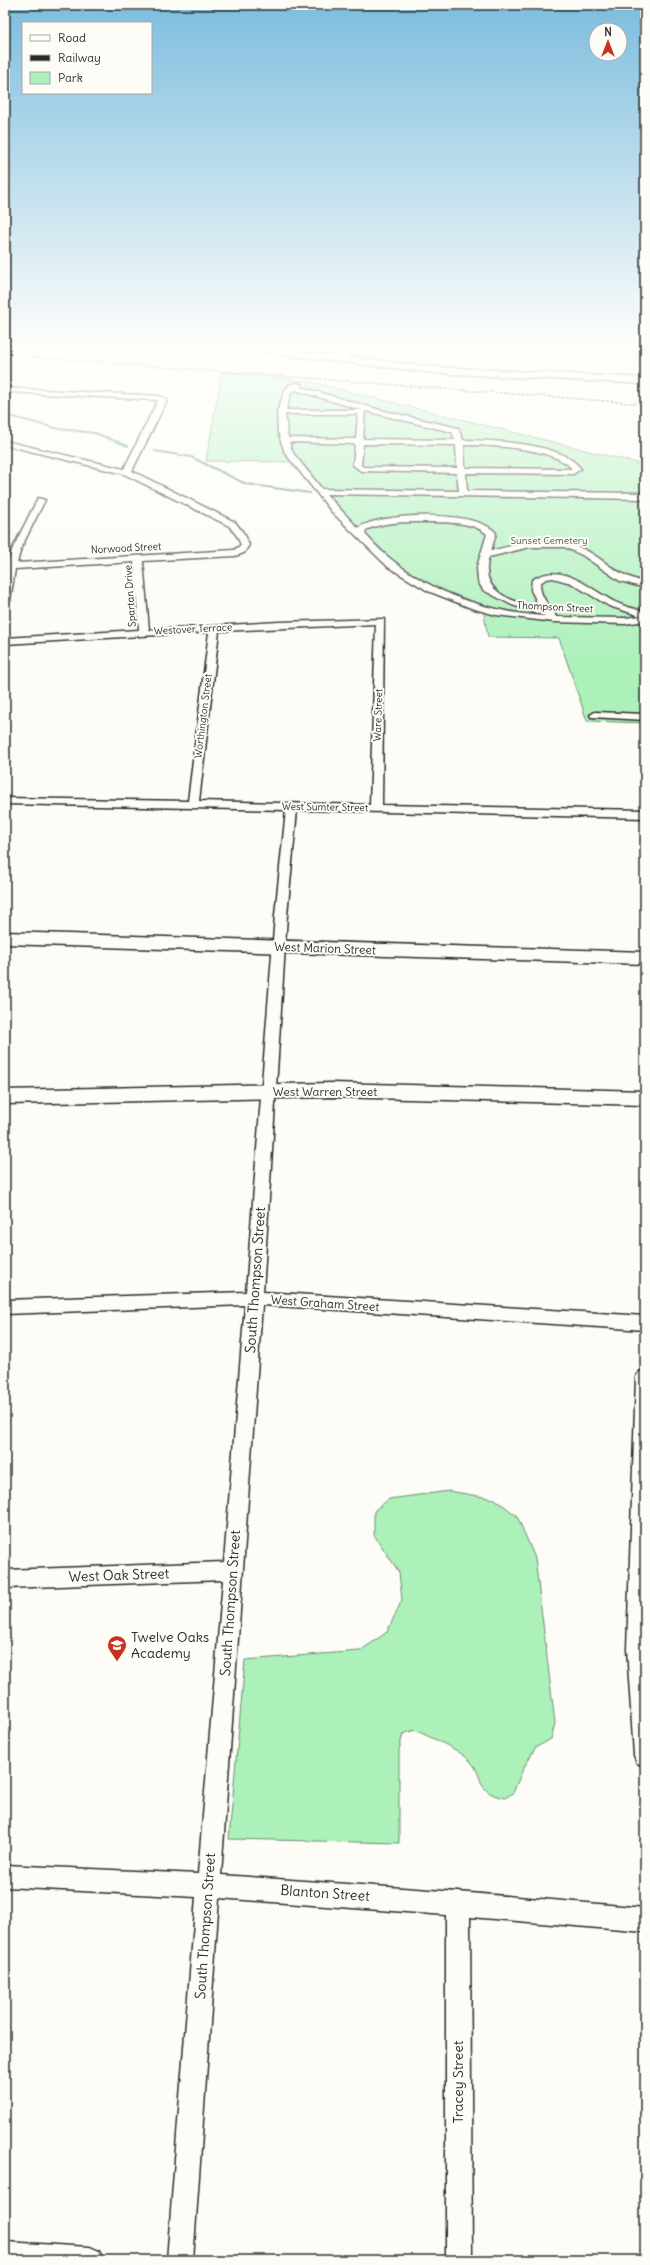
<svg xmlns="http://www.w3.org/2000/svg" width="650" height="2265" font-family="Delius,sans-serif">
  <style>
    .green { fill: #acf0ba; stroke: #6c8e72 }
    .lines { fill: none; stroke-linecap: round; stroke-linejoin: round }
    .stream { stroke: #5a8b8e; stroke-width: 2 }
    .street-casing { stroke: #2b2b2b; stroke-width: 3 }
    .secondary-casing { stroke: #2b2b2b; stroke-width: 3 }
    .primary-casing { stroke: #2b2b2b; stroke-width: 3 }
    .street { fill: #fdfcf7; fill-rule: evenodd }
    .secondary { fill: #fdfcf7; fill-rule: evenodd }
    .primary { fill: #fdfcf7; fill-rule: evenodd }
    .rail { stroke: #2b2b2b; stroke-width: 1.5; stroke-dasharray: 3 1.5; stroke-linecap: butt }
    .labels { text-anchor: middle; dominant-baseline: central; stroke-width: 4; stroke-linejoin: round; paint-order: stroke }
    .far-park-label { font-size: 10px; fill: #4b5c4f; stroke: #fdfcf7 }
    .far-street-label { font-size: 10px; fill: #2b2b2b; stroke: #fdfcf7 }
    .street-label { font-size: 12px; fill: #2b2b2b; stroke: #fdfcf7 }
    .near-street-label { font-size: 14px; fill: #2b2b2b; stroke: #fdfcf7 }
    .near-poi-label { font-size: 14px; fill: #2b2b2b; stroke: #fdfcf7; text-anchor: start }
  </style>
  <rect width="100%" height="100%" fill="#fdfcf7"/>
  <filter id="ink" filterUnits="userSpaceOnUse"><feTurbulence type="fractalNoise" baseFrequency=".025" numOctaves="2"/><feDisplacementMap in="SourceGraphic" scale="8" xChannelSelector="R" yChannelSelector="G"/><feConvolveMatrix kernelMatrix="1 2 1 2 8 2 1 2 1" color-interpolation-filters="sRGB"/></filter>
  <g filter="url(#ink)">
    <path class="green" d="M222,371L311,382L645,465V723L587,721L559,638L488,637L483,609L443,594L380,557L296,462L206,461Z
      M449,1491L495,1499L517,1516L535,1558L555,1723L551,1739L535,1748L523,1769L513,1793L505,1798C472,1792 487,1775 467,1758C456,1748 429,1737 415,1730L403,1734L399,1750V1843L229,1839L245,1660L360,1651L387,1632L402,1600L399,1572L374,1535V1511L389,1499Z"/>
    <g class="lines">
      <path class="stream" d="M5,415L59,429L95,433L128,446
        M155,451L191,457L246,484L310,493"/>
      <g class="street-casing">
        <path id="street" d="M350,347H357L341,361H337V359Z
          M298,383L302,385L300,387L380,410L458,428L463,440C494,441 562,442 581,469L573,474L466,473L467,491L645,493V499L326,494L358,528C382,512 478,510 496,533L491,551C528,541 563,533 597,557C612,568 626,578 645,582V588L620,581L582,555L564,547H530L489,557C478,592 512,602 540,608L531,590L532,580C562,560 589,589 615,602C625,607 635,609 645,611V621L625,624L554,622L496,615L471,608L428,591L388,567L332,512L285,453L278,432L277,412L285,390L289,385ZM295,390L362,410H286L291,393ZM365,411L452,432L455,440L363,439ZM285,414H358L356,439L288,438ZM289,442L355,444L353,465L361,471L457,473L459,491L322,489L293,453ZM363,444L456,445L457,468L363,467L361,465ZM464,445C489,445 556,448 572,469L465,468ZM428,522C448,523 472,521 487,534L477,567L478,581L483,590L512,605L546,616C479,612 410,586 365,534L366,530C385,521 408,522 428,522ZM553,578L571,583L609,606L641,616L625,618L556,617C552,605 540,601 540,583L546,579Z
          M5,388L160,396L167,400L132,471L235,522L245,535L249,545L244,553L235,556L143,561L149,630L279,622L384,619L382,805L645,810V818L297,810L287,915L263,1292L645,1316V1330L262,1305L221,1875L458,1892L645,1908V1932L470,1917L472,2260H446V1915L219,1898L193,2260H167L196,1897L5,1887V1865L198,1874L223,1580L5,1588V1570L224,1562L245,1305L5,1314V1300L246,1292L275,915L286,810L5,804V798L188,801L209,632L5,644V638L139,630L134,562L15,569L10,601L5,604L6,566L13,548L38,498L45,500L21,548L17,563L234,550L241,545L237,536L229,526L124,474L5,445V441L124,469L158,400L5,392ZM376,624L370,805L199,801L219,631Z
          M595,712L645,714V720L591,717L590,715Z
          M645,1370V1766L637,1763L634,1755L627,1649L636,1377L639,1372Z
          M5,2242L90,2247L99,2251L103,2260H5Z"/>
      </g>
      <g class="secondary-casing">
        <path id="secondary" d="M236,347H261L435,367L645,378V384L435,373L241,350Z
          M332,1083L645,1091V1105L332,1097L5,1104V1090Z"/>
      </g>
      <g class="primary-casing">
        <path id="primary" d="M5,932L645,952V964L5,944Z"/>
      </g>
      <use href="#street" class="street"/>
      <use href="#secondary" class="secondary"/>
      <use href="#primary" class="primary"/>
      <path class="rail" d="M5,355L645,404"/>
    </g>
  </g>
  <linearGradient id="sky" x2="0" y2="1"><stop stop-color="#7cbdde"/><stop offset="0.52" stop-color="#fefefb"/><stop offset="1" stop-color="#fefefb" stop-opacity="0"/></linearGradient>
  <rect width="650" height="664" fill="url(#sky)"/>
  <defs>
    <g id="school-pin" transform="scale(1)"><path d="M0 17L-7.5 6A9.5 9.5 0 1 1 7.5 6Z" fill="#c8321e" stroke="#fdfcf7"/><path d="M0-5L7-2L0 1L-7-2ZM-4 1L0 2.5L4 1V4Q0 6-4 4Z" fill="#fff"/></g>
  </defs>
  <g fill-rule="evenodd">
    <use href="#school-pin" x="117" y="1645"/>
  </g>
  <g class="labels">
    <g class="far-park-label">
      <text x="549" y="540">Sunset Cemetery</text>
    </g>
    <g class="far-street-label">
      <text transform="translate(126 548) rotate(-3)">Norwood Street</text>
      <text transform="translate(130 596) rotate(-94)">Spartan Drive</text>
      <text transform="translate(555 607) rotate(3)">Thompson Street</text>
      <text transform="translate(193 629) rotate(-3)">Westover Terrace</text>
      <text transform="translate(378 715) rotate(-88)">Ware Street</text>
      <text transform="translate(203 716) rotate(-83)">Worthington Street</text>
      <text transform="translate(325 807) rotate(1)">West Sumter Street</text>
    </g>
    <g class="street-label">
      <text transform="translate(325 948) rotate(2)">West Marion Street</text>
      <text x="325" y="1091">West Warren Street</text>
      <text transform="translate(325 1303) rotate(4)">West Graham Street</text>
    </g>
    <g class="near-street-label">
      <text transform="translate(255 1280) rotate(-86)">South Thompson Street</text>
      <text transform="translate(119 1575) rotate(-2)">West Oak Street</text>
      <text transform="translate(230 1603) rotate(-86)">South Thompson Street</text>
      <text transform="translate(325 1893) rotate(4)">Blanton Street</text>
      <text transform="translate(205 1926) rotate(-86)">South Thompson Street</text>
      <text transform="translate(458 2082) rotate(-90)">Tracey Street</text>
    </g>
    <g class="near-poi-label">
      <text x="131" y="1637">Twelve Oaks<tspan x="131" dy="16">Academy</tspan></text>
    </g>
  </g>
  <rect width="650" height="2265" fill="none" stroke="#fdfcf7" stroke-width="20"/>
  <rect x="10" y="10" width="630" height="2245" fill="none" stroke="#2b2b2b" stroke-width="1.5" filter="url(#ink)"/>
  <rect x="22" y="22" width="130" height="72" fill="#fdfcf7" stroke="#a9a8a5"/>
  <rect x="30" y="35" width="20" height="6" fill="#fdfcf7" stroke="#a9a8a5"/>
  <text x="58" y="42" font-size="12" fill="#2b2b2b">Road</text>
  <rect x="30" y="55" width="20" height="6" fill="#2b2b2b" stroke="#a9a8a5"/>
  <text x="58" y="62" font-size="12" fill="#2b2b2b">Railway</text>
  <rect x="30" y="72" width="20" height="12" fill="#acf0ba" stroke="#a9a8a5"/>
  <text x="58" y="82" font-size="12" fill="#2b2b2b">Park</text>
  <g transform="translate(608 42)"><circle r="19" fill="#fdfcf7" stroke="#a9a8a5"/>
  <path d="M0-3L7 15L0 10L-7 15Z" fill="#c8321e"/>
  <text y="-6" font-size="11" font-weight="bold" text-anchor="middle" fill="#2b2b2b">N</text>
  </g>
</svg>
